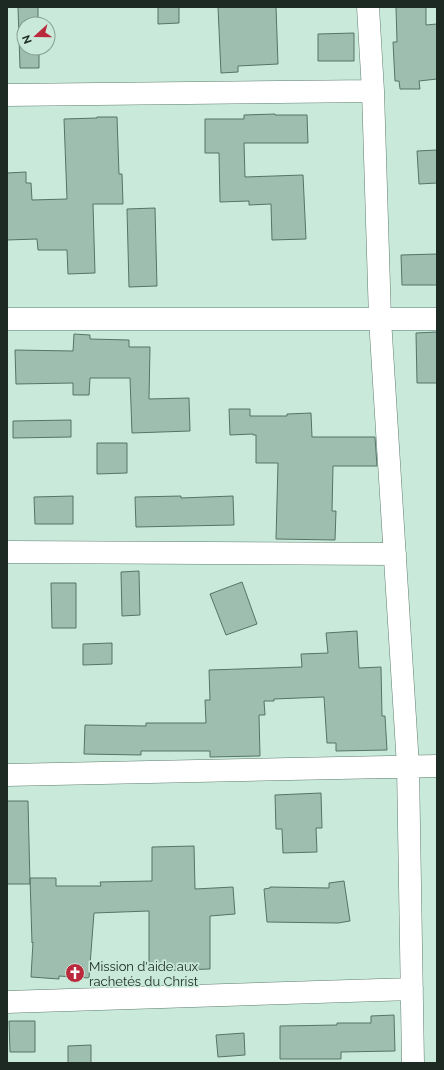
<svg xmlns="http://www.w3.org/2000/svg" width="444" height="1070" font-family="Raleway,sans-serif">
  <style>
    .building { fill: #9ebeaf; stroke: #577467 }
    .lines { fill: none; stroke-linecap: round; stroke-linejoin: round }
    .minor-casing { stroke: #5f7d6f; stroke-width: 23 }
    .minor { stroke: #fff; stroke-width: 22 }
    .labels { text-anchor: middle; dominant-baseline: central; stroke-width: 3.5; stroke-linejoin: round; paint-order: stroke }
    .poi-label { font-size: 13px; fill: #1d2a24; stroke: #c9eada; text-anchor: start }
  </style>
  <rect width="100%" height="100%" fill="#c9eada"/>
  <path class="building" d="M18,7H38V24H24V48H39V68H20Z
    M158,7H179V23L158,24Z
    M218,7H276L278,64L238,66V72L221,73Z
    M396,7H426V25L437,24V79L419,81L420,89H400L399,81H395L393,42H397Z
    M354,33V61H318V34Z
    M275,114V115H307L308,143H244L245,177L303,175L306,239L272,240L271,204L249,205V201L220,202L219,153H205V119H244V115Z
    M97,117H117L119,174H122L123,204H93L95,273L68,274L67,250H38L37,239L7,240V173L26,172V183H31L32,200L67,199L64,119L97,118Z
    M437,150V183L419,184L417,151Z
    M155,208L157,286L129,287L127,209Z
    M437,254V285H402L401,255Z
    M437,332V383H417L416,333Z
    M74,334L90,335V339L129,340V347H150L149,399L189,398L190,431L132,433L130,378H90L89,395H73V383L16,384L15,350L73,351Z
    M229,409H250V416H287V414L311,413L312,437H375L377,466H333L332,511H336L335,540L276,539L278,463H256V435H253V434L230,435Z
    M71,420V437L13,438V421Z
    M97,443H127V473L97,474Z
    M73,496V524H35L34,497Z
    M181,496V498L233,496L234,525L136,527L135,497Z
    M139,571L140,615L122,616L121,572Z
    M242,582L257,624L226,635L210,594Z
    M51,583H76V628H52Z
    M357,631L359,668L381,667L382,716H385L387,750L336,751V743H327L324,697L274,699V701H264L265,715H259L260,756L210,757V751H141V755L84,754L85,725L146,726V723H206L205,700H210L209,670L302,667L301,654L328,653L326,633Z
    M112,643V664L83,665V644Z
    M321,793L322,828H316L317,852L283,853L282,829H276L275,795Z
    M7,801H28L30,884H7Z
    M194,846L195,889L233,887L235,914L210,916V969L149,971V911L94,913L89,978L59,976V979L31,977L33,942L32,943L30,878H56V886H101L100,882L152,881V847Z
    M344,881L350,921L338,923L267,922L264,889L270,888V887L329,888V883Z
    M394,1015L395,1051L341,1052V1059H280V1026L337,1025V1023H371V1016Z
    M9,1021H35V1052H10Z
    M244,1033L245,1055L218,1057L216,1035Z
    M91,1045V1063H68V1046Z"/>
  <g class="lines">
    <g class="minor-casing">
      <path id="minor" d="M368,7L373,91L380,319L408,766L413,1063
        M7,95L373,91
        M7,319H437
        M7,552L395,554
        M7,775L437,766
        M7,1002L412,989"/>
    </g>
    <use href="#minor" class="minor"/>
  </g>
  <defs>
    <g id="church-disc" transform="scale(1)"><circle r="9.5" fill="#bb2a3c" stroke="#c9eada"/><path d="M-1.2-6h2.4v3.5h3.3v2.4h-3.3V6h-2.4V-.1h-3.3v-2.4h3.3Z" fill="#fff"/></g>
  </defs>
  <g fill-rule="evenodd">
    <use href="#church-disc" x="75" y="973"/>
  </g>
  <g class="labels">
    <g class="poi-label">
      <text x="89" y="966">Mission d'aide aux<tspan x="89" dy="15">rachetés du Christ</tspan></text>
    </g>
  </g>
  <rect width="444" height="1070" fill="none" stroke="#1d2a24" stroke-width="16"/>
  <g transform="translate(36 36) rotate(249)"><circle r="19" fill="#c9eada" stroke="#849d91"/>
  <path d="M0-3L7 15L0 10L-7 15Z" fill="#bb2a3c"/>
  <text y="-6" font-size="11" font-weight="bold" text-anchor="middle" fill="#1d2a24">N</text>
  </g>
</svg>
